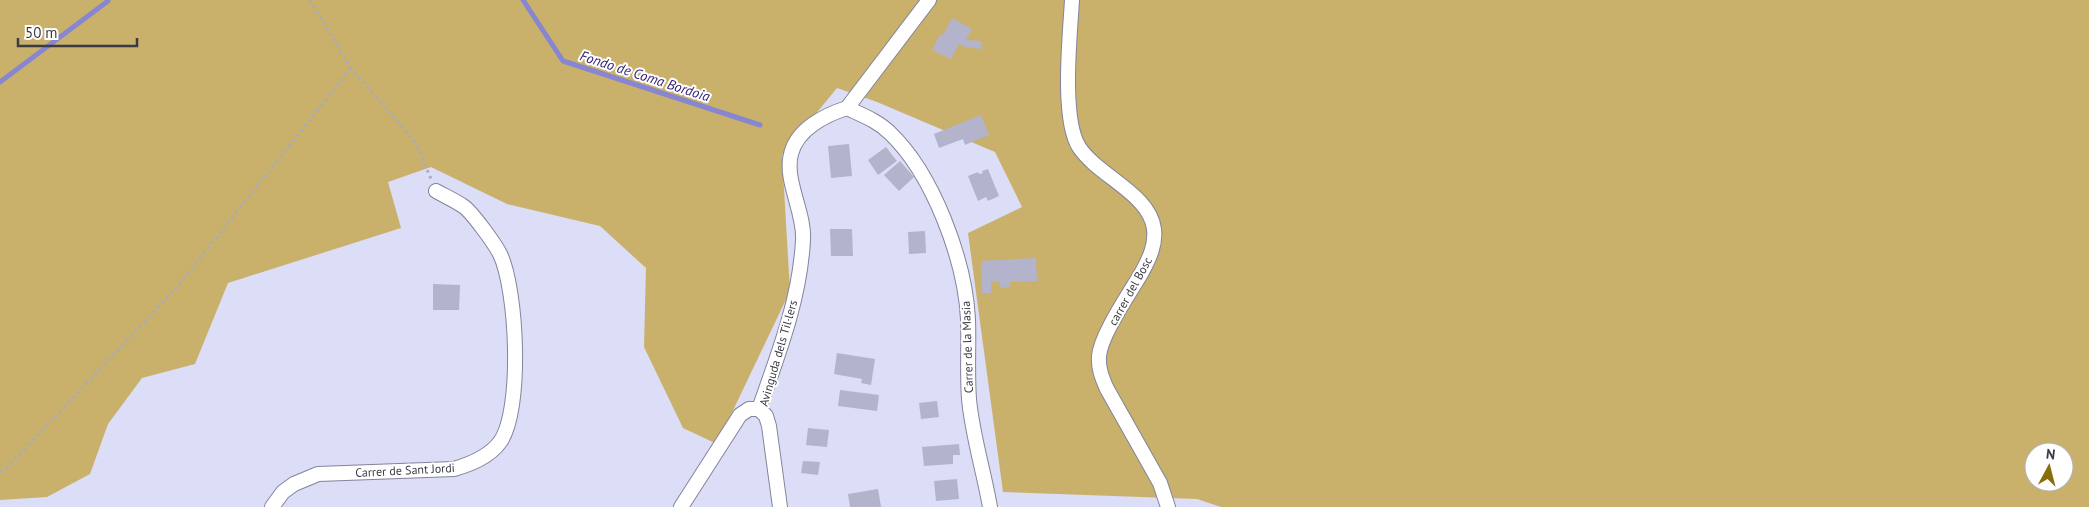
<svg xmlns="http://www.w3.org/2000/svg" width="2089" height="507" font-family="'PT Sans',sans-serif">
  <style>
    .green { fill: #c9b16c; fill-rule: evenodd }
    .lines { fill: none; stroke-linecap: round; stroke-linejoin: round }
    .stream { stroke: #8885d1; stroke-width: 5 }
    .building { fill: #b3b3cc }
    .minor-casing { stroke: #83849a; stroke-width: 16 }
    .path { stroke: #a9aabe; stroke-width: 3; stroke-dasharray: 2.5 4; stroke-linecap: butt }
    .minor { stroke: #fff; stroke-width: 14 }
    .labels { text-anchor: middle; dominant-baseline: central; stroke-width: 4; stroke-linejoin: round; paint-order: stroke }
    .street-label { font-size: 12px; fill: #3b3b45; stroke: #fff }
    .water-label { font-size: 14px; font-style: italic; fill: #2f1d76; stroke: #fff }
  </style>
  <rect width="100%" height="100%" fill="#dcddf6"/>
  <path class="green" d="M0,0H2089V507H1221L1197,499L1003,492L968,233L1022,207L995,152L877,102L837,88L782,155L790,291L717,444L683,428L644,347L646,268L600,226L507,204L431,167L388,182L401,228L228,283L195,364L142,378L108,424L90,474L47,497L0,500ZM2034,452H2064V482H2034Z"/>
  <g class="lines">
    <path class="stream" d="M523,0L563,61L760,125
      M0,82L108,1"/>
  </g>
  <path class="building" d="M952,18L972,29L966,40L982,41L981,49L965,47L959,44L951,59L932,50L940,34L943,35Z
    M981,115L989,135L965,145L963,139L939,148L934,134Z
    M849,144L852,176L831,178L828,146Z
    M886,147L897,161L878,175L868,160Z
    M900,161L914,177L899,191L884,175Z
    M988,169L999,196L988,201L986,197L978,201L968,176L978,172L979,174L983,173L982,171Z
    M830,229H852L853,256H831Z
    M925,231L926,253L909,254L908,232Z
    M1036,258L1037,281L1010,282V287L1000,288V282H991V293H982L981,261Z
    M433,284L460,285L459,310H433Z
    M837,353L875,359L871,385L861,383L862,379L834,374Z
    M840,390L879,395L877,411L838,406Z
    M937,401L939,417L921,419L919,403Z
    M808,428L829,430L827,447L806,445Z
    M959,444L960,455H953V464L924,466L922,447Z
    M803,461L820,462L818,475L801,473Z
    M957,479L959,499L936,501L934,481Z
    M878,489L881,507H850L848,494Z"/>
  <g class="lines">
    <g class="minor-casing">
      <path id="minor" d="M1072,0C1070,35 1061,118 1079,147C1098,176 1150,194 1154,229C1156,245 1149,259 1142,272C1130,293 1101,334 1099,356C1098,368 1102,378 1107,389L1160,483L1168,507
        M847,108C862,115 878,121 890,133C933,174 965,260 968,319C969,345 967,372 969,399C972,434 984,472 990,507
        M847,108L929,0
        M272,507L283,492L294,484L318,474L454,469C471,464 489,457 500,442C523,410 517,289 500,254C495,244 472,212 463,206C454,200 445,196 436,191
        M681,507L740,415L749,409H759
        M780,507L769,426L766,416L759,409C778,355 800,299 803,240C805,213 784,180 791,154C797,129 825,115 847,108"/>
    </g>
    <path class="path" d="M310,0L351,68L416,143L431,179
      M0,472L7,468L177,287L351,68"/>
    <use href="#minor" class="minor"/>
  </g>
  <g class="labels">
    <g class="street-label">
      <text transform="translate(1130 291) rotate(-61)">carrer del Bosc</text>
      <text transform="translate(967 347) rotate(-92)">Carrer de la Masia</text>
      <text transform="translate(778 353) rotate(-74)">Avinguda dels Til·lers</text>
      <text transform="translate(405 470) rotate(-3)">Carrer de Sant Jordi</text>
    </g>
    <g class="water-label">
      <text transform="translate(645 76) rotate(18)">Fondo de Coma Bordoia</text>
    </g>
  </g>
  <g transform="translate(2049 467) rotate(7)"><circle r="24" fill="#ffffff" stroke="#b1b1b5"/>
  <path d="M0-4L9 19L0 12L-9 19Z" fill="#896d0c"/>
  <text y="-8" font-size="14" font-weight="bold" text-anchor="middle" fill="#3b3b45">N</text>
  </g>
  <path d="M18 38v8h119v-8" fill="none" stroke="#3b3b45" stroke-width="2.5"/>
  <text x="25" y="38" font-size="15" fill="#3b3b45" stroke="#ffffff" stroke-width="4" paint-order="stroke">50 m</text>
</svg>
